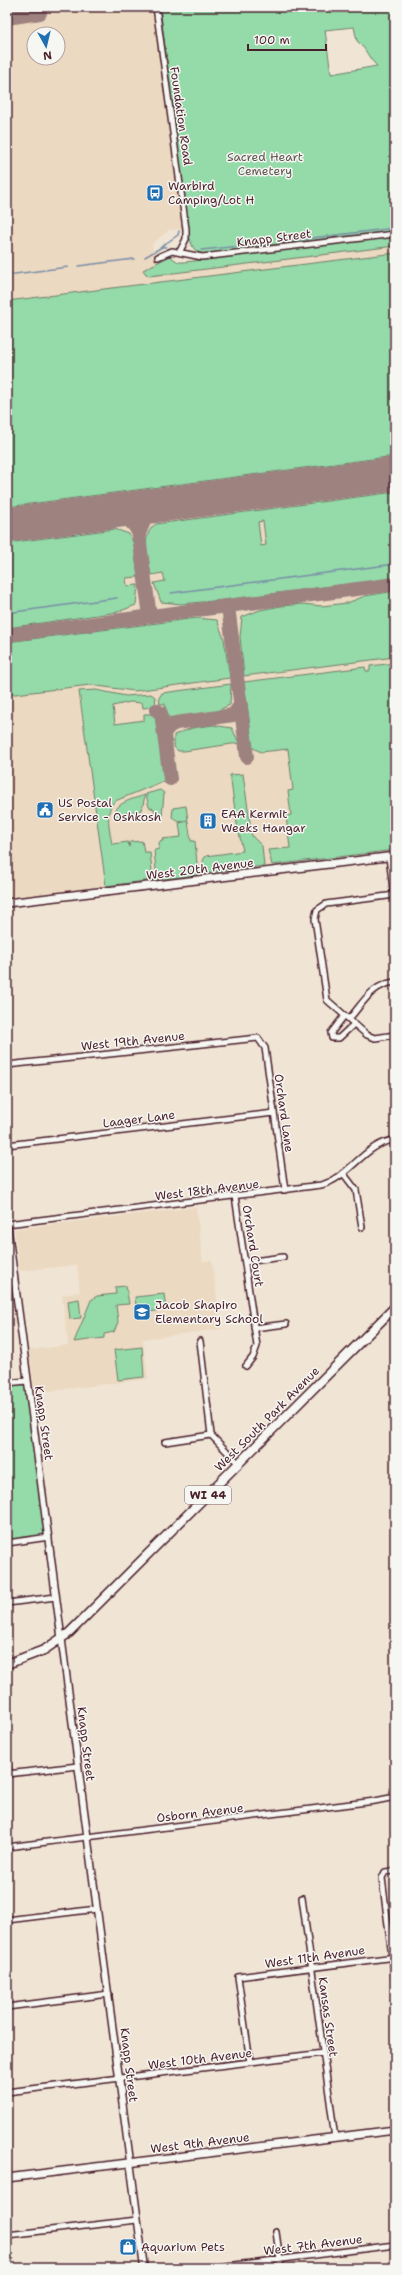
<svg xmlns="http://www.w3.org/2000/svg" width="402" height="2275" font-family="'Shantell Sans',sans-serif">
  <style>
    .built { fill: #ecd9c1; fill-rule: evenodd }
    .green { fill: #94dba9; stroke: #6f7d6a; fill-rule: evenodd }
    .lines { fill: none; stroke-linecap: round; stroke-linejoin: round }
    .stream { stroke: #798da7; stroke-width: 1.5 }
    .taxiway { stroke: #9d8280; stroke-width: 14 }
    .runway { stroke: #9d8280; stroke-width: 35 }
    .minor-casing { stroke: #4a1f2b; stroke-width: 8 }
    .tertiary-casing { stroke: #4a1f2b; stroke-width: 9 }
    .secondary-casing { stroke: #4a1f2b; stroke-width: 10 }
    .primary-casing { stroke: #4a1f2b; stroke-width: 11 }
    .minor { stroke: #f6f6f2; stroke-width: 5 }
    .tertiary { stroke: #f6f6f2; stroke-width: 6 }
    .secondary { stroke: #f6f6f2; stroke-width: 7 }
    .primary { stroke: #f6f6f2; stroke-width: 8 }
    .labels { text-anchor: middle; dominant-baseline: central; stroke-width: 3; stroke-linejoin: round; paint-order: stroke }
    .shield { fill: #f6f6f2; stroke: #7e6067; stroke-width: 1 }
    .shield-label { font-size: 11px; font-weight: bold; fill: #4a1f2b }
    .street-label { font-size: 12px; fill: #4a1f2b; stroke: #f6f6f2 }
    .park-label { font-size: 12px; fill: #605751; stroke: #f6f6f2 }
    .poi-label { font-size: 12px; fill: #4a1f2b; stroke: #f6f6f2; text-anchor: start }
  </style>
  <rect width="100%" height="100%" fill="#f0e5d5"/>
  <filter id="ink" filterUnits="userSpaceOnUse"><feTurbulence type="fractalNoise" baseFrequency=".025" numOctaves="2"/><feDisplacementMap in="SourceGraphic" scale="8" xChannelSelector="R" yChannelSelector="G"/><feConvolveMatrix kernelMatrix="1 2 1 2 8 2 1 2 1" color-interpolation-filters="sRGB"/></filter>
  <g filter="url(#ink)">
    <path class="built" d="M7,7H395L370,61L364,46L357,41L354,27L325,30L331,74L171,91L188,229L169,230L152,244L153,250L160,260L170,256L180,262L395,237V850L7,898ZM34,34H58V58H34Z
      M196,1207L203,1261L212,1260L221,1329L143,1339L148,1379L35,1393L29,1350L68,1345L62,1295L80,1292L77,1265L20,1271L14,1229Z"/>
    <path class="green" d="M160,7H395V65L392,64L395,75V231L206,254C193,253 191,245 189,234ZM354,27L357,41C366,48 368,58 377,66L331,74L325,30Z
      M395,237V246L149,276L146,274L143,270L170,256L178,262H185Z
      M395,253V456L7,507V301Z
      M395,492V578L223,600L181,604L161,602L154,583L165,581L163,573L151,575C148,559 140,534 156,524ZM263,521L266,545L261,546L258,522Z
      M115,529L129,534L134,544L138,577L126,578L127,586L138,585L136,605L118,612L7,628V543Z
      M395,591V657L244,676L240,637L242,617L260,610L281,606L302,604L322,606L347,603L365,596Z
      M197,618L217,620L224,639L230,678L134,691L90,685L7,695V642Z
      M395,663V850L272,865L268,850L290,848L286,816L291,815L288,791L293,790L288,749L261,752L253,748L244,682L365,667L366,671H370V666Z
      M231,684L230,705L212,713L166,718L165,704H160L159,698L162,693Z
      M96,690L126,696L151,694L155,697L156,705L153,707L143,708L142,703L130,702L113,706L115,724L144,720V714H157L164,781L115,801C104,811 110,831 112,844L128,842L129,847L130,842L142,841L144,852H150L153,880L106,886L79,691Z
      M213,725L232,728L239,743L184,751H178L174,747V735L192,728Z
      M243,774L252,836L262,846L264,866L207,873C202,869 201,861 206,856L243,851L237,824L230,775Z
      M160,790L164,793L162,817L158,819L155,818L154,809L149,807L146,794Z
      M145,795L142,810L125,813L124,820L116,819C110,803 134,799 145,795Z
      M186,806L188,820L179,822L172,817L173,808Z
      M188,821L191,841H195L198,875L157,880L154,850L159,849V843L161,840L163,841L162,839L181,837L179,823Z
      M126,1286L129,1304L116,1305L118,1322L114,1332L104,1334V1338L74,1342L91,1300L97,1296L116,1294L115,1287Z
      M164,1294L166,1310L137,1313L135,1297Z
      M79,1299L81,1318L70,1319L68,1301Z
      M142,1347L144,1377L118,1380L114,1350Z
      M27,1381L49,1537L7,1543V1383Z"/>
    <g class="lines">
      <path class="stream" d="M278,242L395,228
        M162,246L178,235L179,231
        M201,250L270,243
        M145,257L162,247H166
        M78,266L134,259
        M7,275L68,267
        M171,593L395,564
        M7,613L117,598"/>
      <path class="taxiway" d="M7,18L40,13
        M135,508L150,616
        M93,514C112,514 128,512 138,532
        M139,534C147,510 154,507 178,502
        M228,606L247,757
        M7,635L395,584
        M156,710L161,713L170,779
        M164,733L170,726L176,723L233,715L241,704"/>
      <path class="runway" d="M7,525L395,474"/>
      <g class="minor-casing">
        <path id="minor" d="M156,7L186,229V239L180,251
          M158,257L172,251L202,257L395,234
          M389,857L395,905
          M395,895L326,904L317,910L315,919L327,1000L367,1035L375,1038L395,1035
          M344,1016L331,1033L332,1038H339L354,1024
          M349,1019C364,1002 371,985 395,982
          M7,1065L258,1038L265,1048L285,1190
          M7,1145L274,1113
          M343,1173L356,1190L362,1227
          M235,1196L257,1346L253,1357L246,1366
          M7,1224L321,1185C350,1178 364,1143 395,1140
          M245,1262L283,1257
          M254,1328L286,1324
          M200,1341L211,1435L239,1464
          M7,1383L27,1381
          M165,1442L211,1435
          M7,1543L49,1537
          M7,1603L56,1597
          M7,1757L9,1774
          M7,1774L78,1766
          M7,1847L375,1801L395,1797
          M395,1871L385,1872L382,1878L395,1980
          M302,1898L335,2138
          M7,1920L97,1909
          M7,2007L109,1994
          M250,2062L238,1977L395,1957
          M7,2092L323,2053
          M276,2232L281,2268
          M7,2235L137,2220
          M210,2268L395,2245"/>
      </g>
      <g class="tertiary-casing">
        <path id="tertiary" d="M7,1223L144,2268"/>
      </g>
      <g class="secondary-casing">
        <path id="secondary" d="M7,903L395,856
          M7,2178L395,2130"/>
      </g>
      <g class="primary-casing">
        <path id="primary" d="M7,1664L44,1650L69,1633L395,1307"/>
      </g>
      <use href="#minor" class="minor"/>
      <use href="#tertiary" class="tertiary"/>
      <use href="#secondary" class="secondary"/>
      <use href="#primary" class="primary"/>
    </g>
  </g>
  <defs>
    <g id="bus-square" transform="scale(0.9)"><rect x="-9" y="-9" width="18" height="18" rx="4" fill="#1f6fb2" stroke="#f6f6f2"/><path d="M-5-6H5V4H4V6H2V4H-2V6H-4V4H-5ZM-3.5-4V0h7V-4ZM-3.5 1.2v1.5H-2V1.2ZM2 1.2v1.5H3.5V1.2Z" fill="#fff"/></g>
    <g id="civic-square" transform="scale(0.9)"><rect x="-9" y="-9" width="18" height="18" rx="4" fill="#1f6fb2" stroke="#f6f6f2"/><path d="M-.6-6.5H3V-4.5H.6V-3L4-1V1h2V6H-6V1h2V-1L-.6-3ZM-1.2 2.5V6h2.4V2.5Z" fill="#fff"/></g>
    <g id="building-square" transform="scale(0.9)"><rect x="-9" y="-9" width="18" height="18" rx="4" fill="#1f6fb2" stroke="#f6f6f2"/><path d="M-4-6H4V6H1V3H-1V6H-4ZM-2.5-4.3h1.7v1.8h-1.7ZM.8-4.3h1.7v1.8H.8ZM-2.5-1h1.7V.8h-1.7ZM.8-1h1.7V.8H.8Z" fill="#fff"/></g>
    <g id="school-square" transform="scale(0.9)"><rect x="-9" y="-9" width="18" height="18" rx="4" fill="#1f6fb2" stroke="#f6f6f2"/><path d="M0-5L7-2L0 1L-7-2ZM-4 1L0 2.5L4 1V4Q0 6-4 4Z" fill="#fff"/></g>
    <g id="shop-square" transform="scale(0.9)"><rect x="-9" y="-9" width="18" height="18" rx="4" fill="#1f6fb2" stroke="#f6f6f2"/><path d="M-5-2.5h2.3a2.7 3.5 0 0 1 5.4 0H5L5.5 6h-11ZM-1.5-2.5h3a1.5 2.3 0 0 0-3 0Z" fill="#fff"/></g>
  </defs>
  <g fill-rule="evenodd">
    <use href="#bus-square" x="155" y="193"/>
    <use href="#civic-square" x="45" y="810"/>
    <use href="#building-square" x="208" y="821"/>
    <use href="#school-square" x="142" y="1312"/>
    <use href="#shop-square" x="128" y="2247"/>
  </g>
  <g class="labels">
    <rect class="shield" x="185" y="1486" width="46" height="18" rx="3"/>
    <g class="shield-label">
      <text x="208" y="1495">WI 44</text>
    </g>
    <g class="street-label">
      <text transform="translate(181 116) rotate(82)">Foundation Road</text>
      <text transform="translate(274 238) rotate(-7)">Knapp Street</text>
      <text transform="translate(200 869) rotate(-7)">West 20th Avenue</text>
      <text transform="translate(133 1041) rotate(-6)">West 19th Avenue</text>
      <text transform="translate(284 1113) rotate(82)">Orchard Lane</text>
      <text transform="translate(139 1119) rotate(-7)">Laager Lane</text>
      <text transform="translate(207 1190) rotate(-7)">West 18th Avenue</text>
      <text transform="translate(253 1246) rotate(81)">Orchard Court</text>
      <text transform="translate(267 1419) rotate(-45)">West South Park Avenue</text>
      <text transform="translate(44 1423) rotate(82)">Knapp Street</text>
      <text transform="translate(86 1744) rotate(83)">Knapp Street</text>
      <text transform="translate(200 1813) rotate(-7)">Osborn Avenue</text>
      <text transform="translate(315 1957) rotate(-8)">West 11th Avenue</text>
      <text transform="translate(328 2017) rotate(82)">Kansas Street</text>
      <text transform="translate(200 2059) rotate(-7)">West 10th Avenue</text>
      <text transform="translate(129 2065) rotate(83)">Knapp Street</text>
      <text transform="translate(200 2143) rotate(-7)">West 9th Avenue</text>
      <text transform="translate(313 2245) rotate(-7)">West 7th Avenue</text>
    </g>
    <g class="park-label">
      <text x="265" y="157">Sacred Heart<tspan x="265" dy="14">Cemetery</tspan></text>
    </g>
    <g class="poi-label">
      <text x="168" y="186">Warbird<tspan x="168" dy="14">Camping/Lot H</tspan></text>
      <text x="58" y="803">US Postal<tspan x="58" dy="14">Service - Oshkosh</tspan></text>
      <text x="221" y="814">EAA Kermit<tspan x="221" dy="14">Weeks Hangar</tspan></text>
      <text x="155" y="1305">Jacob Shapiro<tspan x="155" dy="14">Elementary School</tspan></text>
      <text x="141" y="2247">Aquarium Pets</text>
    </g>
  </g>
  <rect width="402" height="2275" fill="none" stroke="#f6f6f2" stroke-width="24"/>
  <rect x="12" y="12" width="378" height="2251" fill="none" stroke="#4a1f2b" stroke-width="1.5" filter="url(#ink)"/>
  <g transform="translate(46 46) rotate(172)"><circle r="19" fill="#f6f6f2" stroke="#b1a0a2"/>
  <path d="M0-3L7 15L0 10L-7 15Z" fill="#1f6fb2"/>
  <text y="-6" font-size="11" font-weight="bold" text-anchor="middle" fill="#4a1f2b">N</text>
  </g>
  <path d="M248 44v6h78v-6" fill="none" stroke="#4a1f2b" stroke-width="2"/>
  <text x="254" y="44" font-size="12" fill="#4a1f2b" stroke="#f6f6f2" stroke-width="3" paint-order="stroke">100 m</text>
</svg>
